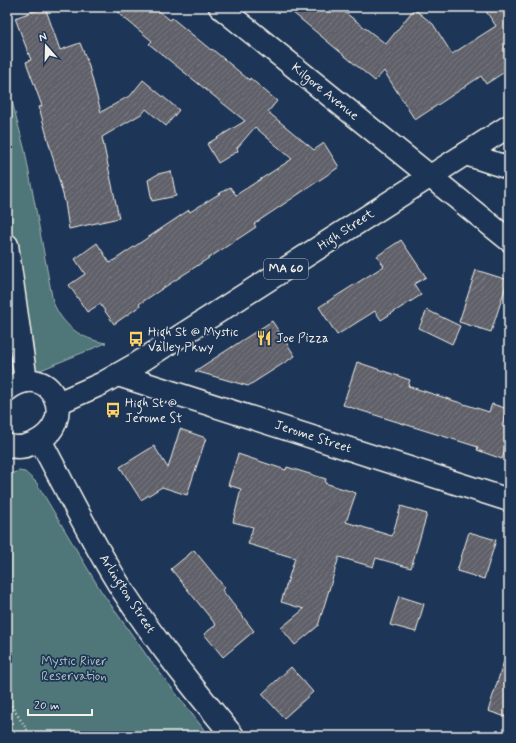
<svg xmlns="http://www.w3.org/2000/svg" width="516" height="743" font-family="Mynerve,sans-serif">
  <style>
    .park { fill: #507678; stroke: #a2b4b0 }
    .building { fill: url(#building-hatch); stroke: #f4f1e8 }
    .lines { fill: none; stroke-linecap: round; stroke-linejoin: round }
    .minor-casing { stroke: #f4f1e8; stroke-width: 25 }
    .secondary-casing { stroke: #f4f1e8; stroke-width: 25 }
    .primary-casing { stroke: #f4f1e8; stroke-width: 25 }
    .path { stroke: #f4f1e8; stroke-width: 2.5; stroke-dasharray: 1 3; stroke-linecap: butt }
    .minor { stroke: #1d3557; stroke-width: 22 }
    .secondary { stroke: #1d3557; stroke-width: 22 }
    .primary { stroke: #1d3557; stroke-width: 22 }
    .labels { text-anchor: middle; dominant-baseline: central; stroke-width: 3.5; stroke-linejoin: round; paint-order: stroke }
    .shield { fill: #1d3557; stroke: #b4b9bc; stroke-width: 1 }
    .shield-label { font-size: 12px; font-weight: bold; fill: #f4f1e8 }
    .street-label { font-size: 13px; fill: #f4f1e8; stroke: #1d3557 }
    .poi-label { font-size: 13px; fill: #f4f1e8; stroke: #1d3557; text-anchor: start }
    .park-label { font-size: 13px; fill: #b2c0bb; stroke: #1d3557 }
  </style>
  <defs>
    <pattern id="building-hatch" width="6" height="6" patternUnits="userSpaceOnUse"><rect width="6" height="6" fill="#60616a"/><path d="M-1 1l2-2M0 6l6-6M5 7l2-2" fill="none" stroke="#77787f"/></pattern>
  </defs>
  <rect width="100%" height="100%" fill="#1d3557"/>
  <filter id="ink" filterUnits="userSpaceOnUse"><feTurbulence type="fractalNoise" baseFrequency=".025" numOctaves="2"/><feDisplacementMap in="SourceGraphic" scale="8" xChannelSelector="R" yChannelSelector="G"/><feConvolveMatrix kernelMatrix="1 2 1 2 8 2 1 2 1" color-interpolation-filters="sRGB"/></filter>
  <g filter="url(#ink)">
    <path class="park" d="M7,82L25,151L53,302C63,326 81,339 106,343L7,384Z
      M19,471L25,472L36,482L101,591L147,656L209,736H7V475Z"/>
    <path class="building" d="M45,7L60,50L80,43L88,63L101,112L131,95L143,80L179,110L166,126L146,109L143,113L102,137L119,218L69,229L65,202L39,107L42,106L26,62L31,60L15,18Z
      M111,7H154L170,20L172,18L211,50L212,49L249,80L250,78L277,101L268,112L314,150L324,143L339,167L254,224L256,227L139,304L140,306L114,324L100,304L87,312L69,285L85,274L75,259L97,243L110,263L189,210L190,212L230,187L236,195L292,159L255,127L237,148L238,151L218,163L207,144L245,121L149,44L152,41Z
      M286,7H338L386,44L414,9L433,24L452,54L496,26L483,7H509V69L486,84L481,76L415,120L384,71L375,81Z
      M171,171L176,196L152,201L148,180L158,174Z
      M401,240L426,277L414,284L421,295L381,320L375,311L337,335L319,307L384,266L377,256Z
      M476,270L508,280L491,332L459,322Z
      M427,310L460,326L452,344L419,328Z
      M272,321L295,356L248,386L195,371Z
      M357,362L410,380L408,386L489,412L492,404L508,409L502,426L509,429V438L502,459L477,450L478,447L343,405Z
      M180,429L206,438L187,495L162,487L141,500L120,467L154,446L168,468Z
      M238,454L286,470L287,467L326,479L325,483L356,493L346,522L392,536L401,506L427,514L411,568L376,558L373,567L339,557L318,626L295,645L281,628L304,609L281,602L295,558L248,544L253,527L233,522L241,489L228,485Z
      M469,532L496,540L484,579L457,571Z
      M194,550L225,588L222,590L254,631L223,657L204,634L216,625L171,569Z
      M399,596L424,604L416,632L390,625Z
      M505,658H509V718L488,711Z
      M291,667L313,692L284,718L262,694Z"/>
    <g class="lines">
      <g class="minor-casing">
        <path id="minor" d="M220,7L509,240
          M466,154L509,168
          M118,375L509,500
          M40,440C67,490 92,543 123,591C156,642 194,689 233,736"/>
      </g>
      <g class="secondary-casing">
        <path id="secondary" d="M7,245L26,381"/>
      </g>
      <g class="primary-casing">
        <path id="primary" d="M7,390C50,357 81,422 34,443C25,447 16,449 7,445
          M58,403L101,384L138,363L509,126"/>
      </g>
      <path class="path" d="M7,699L31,736"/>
      <use href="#minor" class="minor"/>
      <use href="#secondary" class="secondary"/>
      <use href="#primary" class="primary"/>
    </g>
  </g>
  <defs>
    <g id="restaurant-bare" transform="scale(1.2)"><path d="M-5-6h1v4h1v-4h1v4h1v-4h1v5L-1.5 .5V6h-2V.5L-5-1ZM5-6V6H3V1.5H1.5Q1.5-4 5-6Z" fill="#ffd166" stroke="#1d3557" stroke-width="2.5" paint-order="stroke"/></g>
    <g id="bus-bare" transform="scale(1.2)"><path d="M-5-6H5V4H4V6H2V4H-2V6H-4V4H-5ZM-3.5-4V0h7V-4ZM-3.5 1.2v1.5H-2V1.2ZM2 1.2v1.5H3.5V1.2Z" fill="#ffd166" stroke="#1d3557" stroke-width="2.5" paint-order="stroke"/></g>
  </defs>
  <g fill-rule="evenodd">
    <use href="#restaurant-bare" x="264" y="338"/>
    <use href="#bus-bare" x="136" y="339"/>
    <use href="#bus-bare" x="113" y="410"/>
  </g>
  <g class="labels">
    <rect class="shield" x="264" y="259" width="44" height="20" rx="3"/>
    <g class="shield-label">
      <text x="286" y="269">MA 60</text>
    </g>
    <g class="street-label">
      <text transform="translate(325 92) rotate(39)">Kilgore Avenue</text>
      <text transform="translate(346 230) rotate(-33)">High Street</text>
      <text transform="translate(313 437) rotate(18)">Jerome Street</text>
      <text transform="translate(127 594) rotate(57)">Arlington Street</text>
    </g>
    <g class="poi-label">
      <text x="148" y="332">High St @ Mystic<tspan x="148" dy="15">Valley Pkwy</tspan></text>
      <text x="276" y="338">Joe Pizza</text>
      <text x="125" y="403">High St @<tspan x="125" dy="15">Jerome St</tspan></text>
    </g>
    <g class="park-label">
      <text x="74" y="661">Mystic River<tspan x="74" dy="15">Reservation</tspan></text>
    </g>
  </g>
  <rect width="516" height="743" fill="none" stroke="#1d3557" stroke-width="24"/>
  <rect x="12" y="12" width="492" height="719" fill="none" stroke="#f4f1e8" stroke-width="1.5" filter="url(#ink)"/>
  <g transform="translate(46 46) rotate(340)" stroke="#1d3557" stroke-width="3" paint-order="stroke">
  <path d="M0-3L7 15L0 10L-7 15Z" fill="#f4f1e8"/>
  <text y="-6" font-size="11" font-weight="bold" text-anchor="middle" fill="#f4f1e8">N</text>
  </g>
  <path d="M28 709v6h64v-6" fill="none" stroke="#f4f1e8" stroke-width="2"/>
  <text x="34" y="709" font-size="12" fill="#f4f1e8" stroke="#1d3557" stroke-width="3" paint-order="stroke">20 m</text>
</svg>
